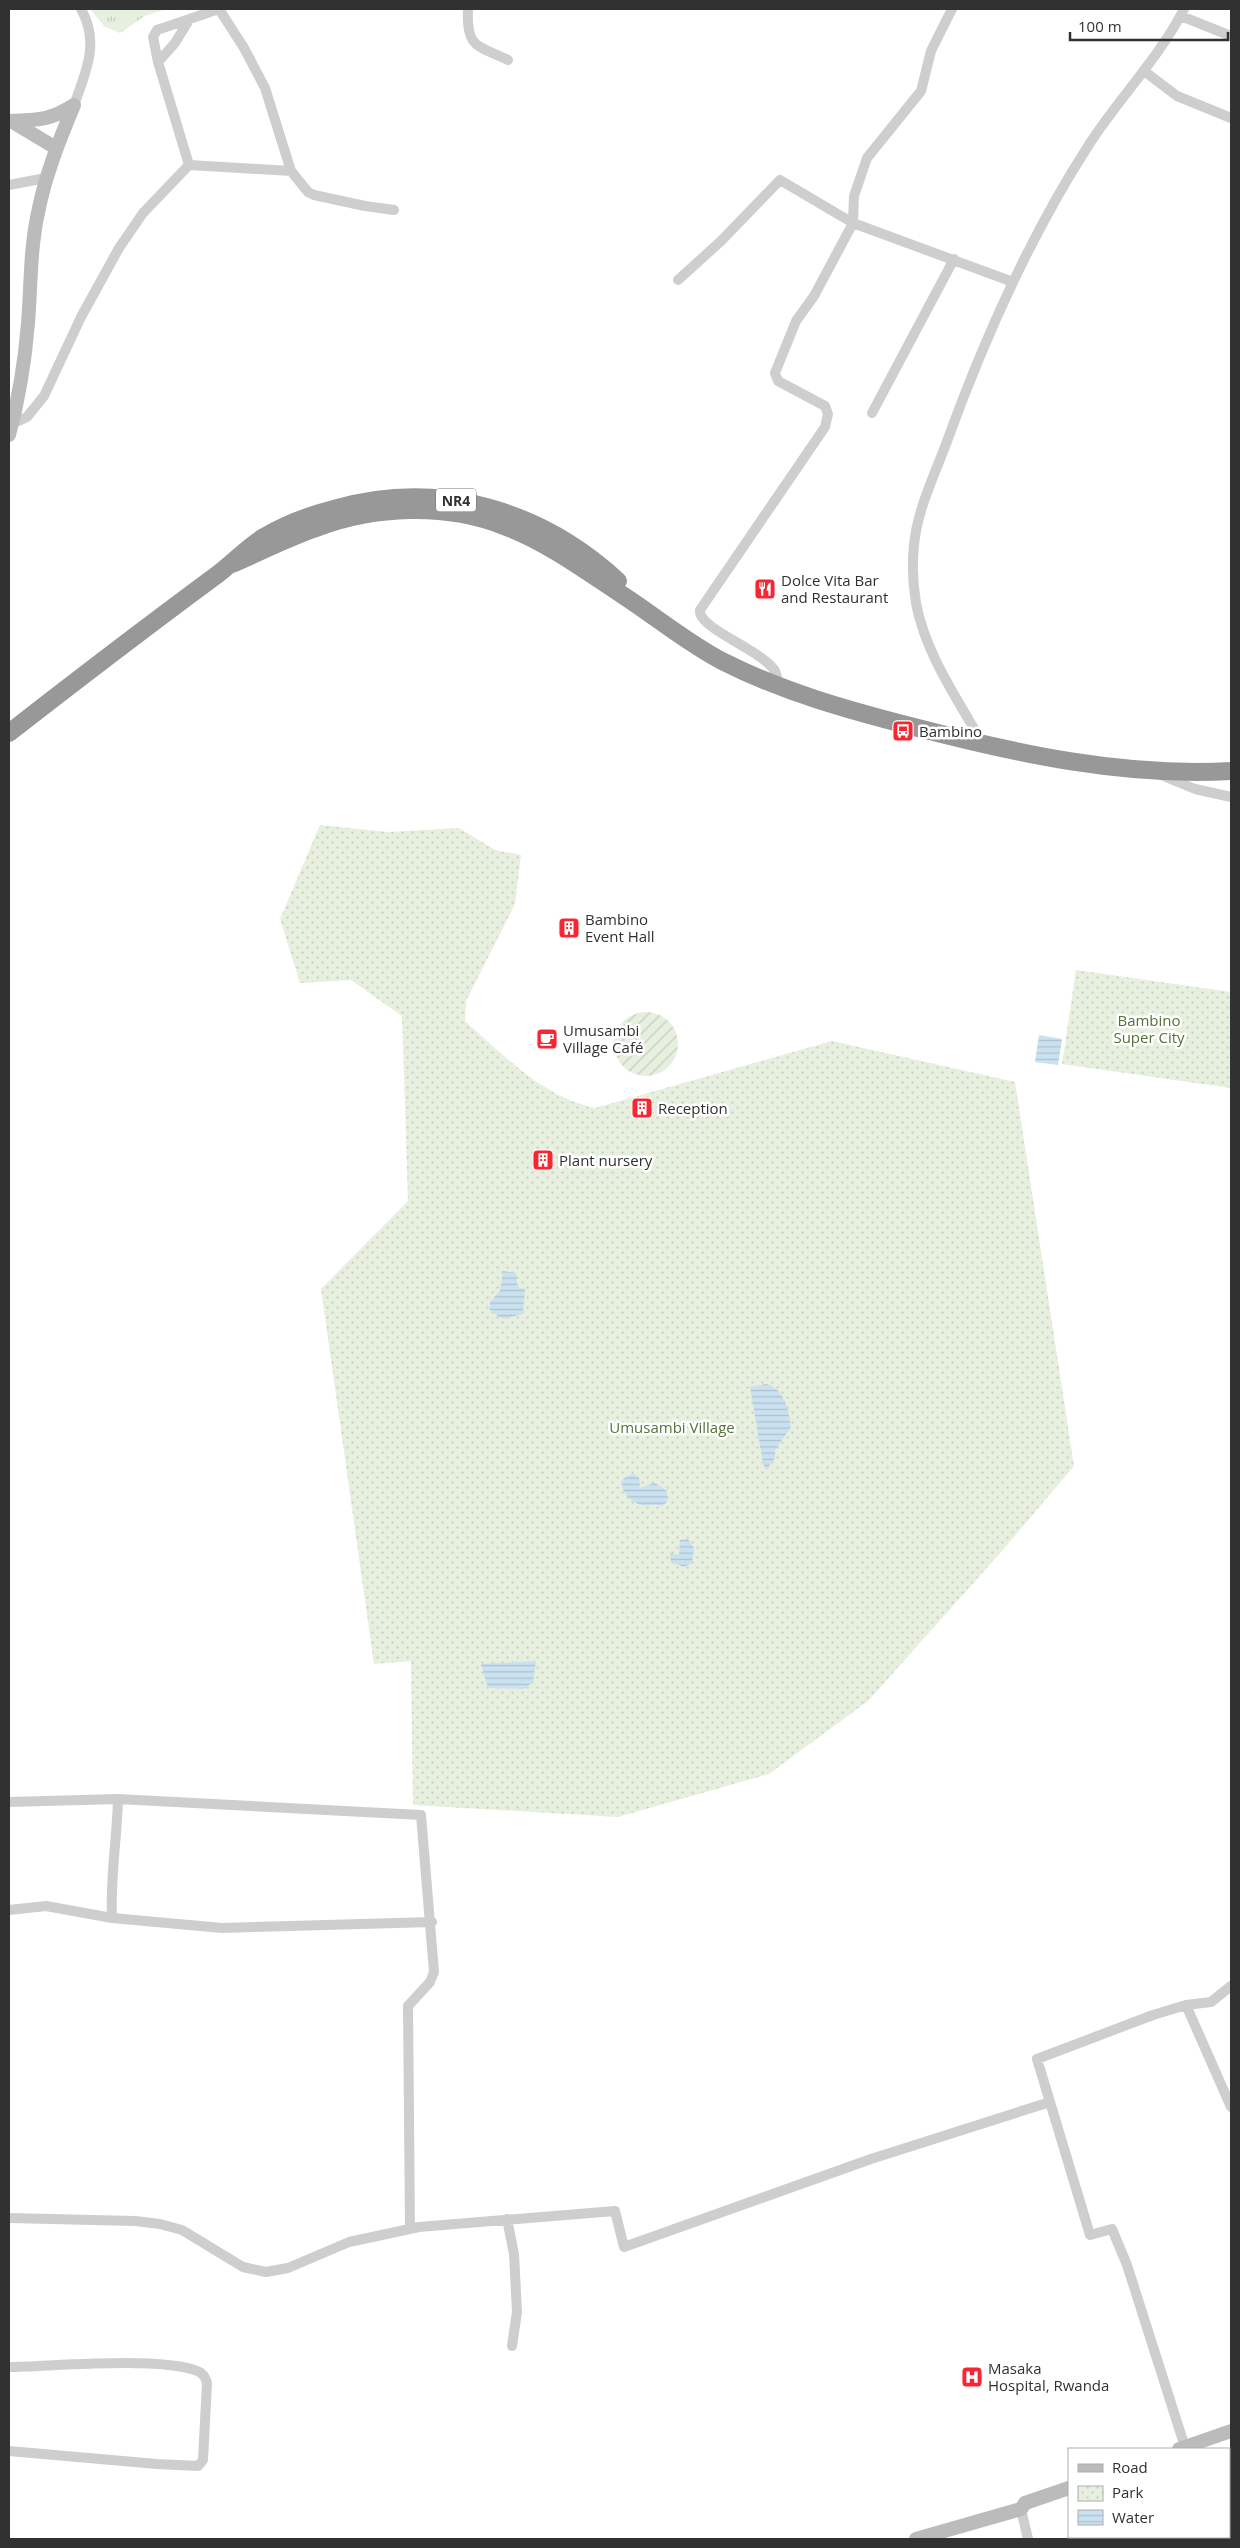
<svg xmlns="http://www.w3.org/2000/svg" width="1240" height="2548" font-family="'Open Sans',sans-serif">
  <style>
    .grass { fill: url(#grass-tufts) }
    .park { fill: url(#park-dots) }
    .garden { fill: url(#garden-furrows) }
    .water { fill: url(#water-rules) }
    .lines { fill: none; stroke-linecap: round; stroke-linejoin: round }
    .street { stroke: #cecece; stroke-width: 10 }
    .secondary { stroke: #bbb; stroke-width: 14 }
    .highway { stroke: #989898; stroke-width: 18 }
    .labels { text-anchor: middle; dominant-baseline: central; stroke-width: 5; stroke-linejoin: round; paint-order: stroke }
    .shield { fill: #fff; stroke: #6f6f6f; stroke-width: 1 }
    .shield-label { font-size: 14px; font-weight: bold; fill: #313131 }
    .poi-label { font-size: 15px; fill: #313131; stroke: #fff; text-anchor: start }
    .park-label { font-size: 15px; fill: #537339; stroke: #fff }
  </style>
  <defs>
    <pattern id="grass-tufts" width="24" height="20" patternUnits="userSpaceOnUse" patternTransform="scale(1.25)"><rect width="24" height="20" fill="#e7efdf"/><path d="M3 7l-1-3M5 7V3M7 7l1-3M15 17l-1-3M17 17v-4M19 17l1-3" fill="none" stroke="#c7cdc0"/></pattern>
    <pattern id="park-dots" width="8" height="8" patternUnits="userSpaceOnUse" patternTransform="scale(1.25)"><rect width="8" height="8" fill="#e7efdf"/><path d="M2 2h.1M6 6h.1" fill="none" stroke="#c7cdc0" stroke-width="1.8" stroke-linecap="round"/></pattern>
    <pattern id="garden-furrows" width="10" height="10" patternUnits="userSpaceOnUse" patternTransform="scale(1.25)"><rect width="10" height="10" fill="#e7efdf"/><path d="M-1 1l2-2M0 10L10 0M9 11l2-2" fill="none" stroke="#c7cdc0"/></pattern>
    <pattern id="water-rules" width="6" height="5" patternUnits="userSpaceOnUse" patternTransform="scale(1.25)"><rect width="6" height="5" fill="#cae1f0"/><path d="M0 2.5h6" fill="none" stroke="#aec2ce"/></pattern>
  </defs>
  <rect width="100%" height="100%" fill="#fff"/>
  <path class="grass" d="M90,9H166L145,16L120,33L105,27Z"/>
  <path class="park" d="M320,825L388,832L459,828L495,850L521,855L515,904L466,1001L465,1021C506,1057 541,1096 595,1108L832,1041L1015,1082L1074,1466L1002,1551L868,1701L769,1774L618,1817L413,1805L411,1661L374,1664L321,1289L408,1201L402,1016L351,980L300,983L280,919Z
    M1076,970L1231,992V1088L1062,1064Z"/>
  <path class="garden" d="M614 1044a32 32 0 1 1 64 0a32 32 0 1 1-64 0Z"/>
  <path class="water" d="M1039,1035L1062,1039L1058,1065L1035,1062Z
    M503,1271L516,1273L518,1288L525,1289L523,1314L502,1319L490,1310V1302L500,1291Z
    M766,1384C784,1388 789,1410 791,1427L775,1450V1458L766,1470L763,1463L750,1387Z
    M634,1474L639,1478L640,1488L655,1483L667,1491V1502L662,1506C653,1503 646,1507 638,1504C624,1498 612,1477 634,1474Z
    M688,1539L694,1548L692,1563L684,1567L671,1562L670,1553L679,1555L680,1540Z
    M536,1661L533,1682L524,1689L488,1688L481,1664Z"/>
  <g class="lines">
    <path class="street" d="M219,9L244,48L265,88L291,171
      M468,9C466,48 477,45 508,60
      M1181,16L1231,36
      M158,62L175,43L189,20
      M1144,71L1177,96L1231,118
      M74,105C86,72 100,42 81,9
      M189,165L158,62L153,37L157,30L219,9
      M9,185L46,178
      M678,280L721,241L780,180L853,223L1013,282
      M872,413L954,259
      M12,424L27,417L44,396L81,317L119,248L143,213L189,165L291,171L308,192L314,195L365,206L394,210
      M779,686C778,682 777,675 775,671C762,650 697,628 700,610L825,427L828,414L825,406L778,381L775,373L796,321L814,296L853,223L854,196L867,158L921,91L931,51L952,9
      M983,744C958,700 925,653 916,603C913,585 912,564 914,545C917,511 934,476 946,444C984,339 1029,237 1090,143C1120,97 1159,58 1184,9
      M1161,775L1195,789L1231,797
      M9,1802L118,1799L421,1815L434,1972L430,1982L408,2006L410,2229
      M9,1910L46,1906L112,1918L222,1928L432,1922
      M112,1918C110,1878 117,1839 118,1799
      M1186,2005L1231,2107
      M1050,2102L1090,2235L1112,2229L1127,2265L1185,2447
      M9,2218L135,2221L160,2224L182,2230L243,2267L266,2272L288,2268L349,2242L419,2227L615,2211L624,2247L871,2159L1050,2102L1037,2059L1153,2015L1186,2005L1211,2002L1231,1986
      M507,2219L514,2254L517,2312L512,2346
      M9,2367C48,2367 173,2355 201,2373C205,2376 206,2379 207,2383L203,2460L198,2466L157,2464L9,2451
      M1021,2509L1028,2539
      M1124,2537L1125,2539"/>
    <path class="secondary" d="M9,121C37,120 49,121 74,105
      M11,121L56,148
      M9,435C19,398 25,361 28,323C31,286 30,249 38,213C45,176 59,141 74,105
      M1179,2449L1231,2431
      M916,2539L1021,2509L1025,2503L1069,2488"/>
    <path class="highway" d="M232,564C260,552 287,538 316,528C375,506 445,503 504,526C547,542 586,571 624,596C656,617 689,644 722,661C783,692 848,710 914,727C1018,754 1124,777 1231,771
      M9,733C77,680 145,628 214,577C231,565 246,548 264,537C286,524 310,515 334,509C437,479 540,509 618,581"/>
  </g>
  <defs>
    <g id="restaurant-square" transform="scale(1.125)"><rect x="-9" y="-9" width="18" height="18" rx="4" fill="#f62632" stroke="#fff"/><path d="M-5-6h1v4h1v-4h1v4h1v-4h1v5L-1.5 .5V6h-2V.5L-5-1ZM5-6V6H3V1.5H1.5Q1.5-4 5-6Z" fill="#fff"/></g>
    <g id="bus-square" transform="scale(1.125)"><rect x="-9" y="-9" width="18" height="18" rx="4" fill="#f62632" stroke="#fff"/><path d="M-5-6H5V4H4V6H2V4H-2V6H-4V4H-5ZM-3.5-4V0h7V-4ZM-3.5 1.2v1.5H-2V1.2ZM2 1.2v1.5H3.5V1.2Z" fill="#fff"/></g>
    <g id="building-square" transform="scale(1.125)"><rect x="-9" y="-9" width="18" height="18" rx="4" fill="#f62632" stroke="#fff"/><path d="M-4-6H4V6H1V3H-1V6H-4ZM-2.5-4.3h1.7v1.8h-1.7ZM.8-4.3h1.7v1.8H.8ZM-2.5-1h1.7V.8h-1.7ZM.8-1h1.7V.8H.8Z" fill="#fff"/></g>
    <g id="cafe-square" transform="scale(1.125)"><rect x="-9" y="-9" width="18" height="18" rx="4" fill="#f62632" stroke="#fff"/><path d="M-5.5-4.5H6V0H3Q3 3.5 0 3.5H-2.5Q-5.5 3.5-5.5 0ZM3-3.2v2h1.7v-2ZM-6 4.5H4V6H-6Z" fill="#fff"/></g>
    <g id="hospital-square" transform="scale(1.125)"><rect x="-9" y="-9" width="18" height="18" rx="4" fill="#f62632" stroke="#fff"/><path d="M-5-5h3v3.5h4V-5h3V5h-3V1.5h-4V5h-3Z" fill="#fff"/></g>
  </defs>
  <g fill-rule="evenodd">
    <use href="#restaurant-square" x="765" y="589"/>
    <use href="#bus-square" x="903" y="731"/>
    <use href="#building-square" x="569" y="928"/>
    <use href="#cafe-square" x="547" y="1039"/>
    <use href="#building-square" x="642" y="1108"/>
    <use href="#building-square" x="543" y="1160"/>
    <use href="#hospital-square" x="972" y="2377"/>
  </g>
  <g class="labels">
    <rect class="shield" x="436" y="488.5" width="40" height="23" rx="4"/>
    <g class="shield-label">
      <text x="456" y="500">NR4</text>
    </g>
    <g class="poi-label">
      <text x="781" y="580">Dolce Vita Bar<tspan x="781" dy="17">and Restaurant</tspan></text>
      <text x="919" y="731">Bambino</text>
      <text x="585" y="919">Bambino<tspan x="585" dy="17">Event Hall</tspan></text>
      <text x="563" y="1030">Umusambi<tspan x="563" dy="17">Village Café</tspan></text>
      <text x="658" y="1108">Reception</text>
      <text x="559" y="1160">Plant nursery</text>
      <text x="988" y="2368">Masaka<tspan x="988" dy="17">Hospital, Rwanda</tspan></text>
    </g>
    <g class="park-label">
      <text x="1149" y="1020">Bambino<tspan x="1149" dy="17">Super City</tspan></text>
      <text x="672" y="1427">Umusambi Village</text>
    </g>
  </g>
  <rect width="1240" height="2548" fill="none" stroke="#313131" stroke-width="20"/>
  <rect x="1068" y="2448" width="162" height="90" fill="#ffffff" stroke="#adadad"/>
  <rect x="1078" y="2464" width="25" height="8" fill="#bbbbbb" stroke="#adadad"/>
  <text x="1112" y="2473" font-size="15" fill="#313131">Road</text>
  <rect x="1078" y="2486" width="25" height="15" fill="url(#park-dots)" stroke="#adadad"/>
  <text x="1112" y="2498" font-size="15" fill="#313131">Park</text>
  <rect x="1078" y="2510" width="25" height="15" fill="url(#water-rules)" stroke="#adadad"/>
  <text x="1112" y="2523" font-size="15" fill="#313131">Water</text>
  <path d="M1070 32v8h158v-8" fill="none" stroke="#313131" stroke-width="2.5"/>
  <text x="1078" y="32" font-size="15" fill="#313131" stroke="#ffffff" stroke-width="4" paint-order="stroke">100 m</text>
</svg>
